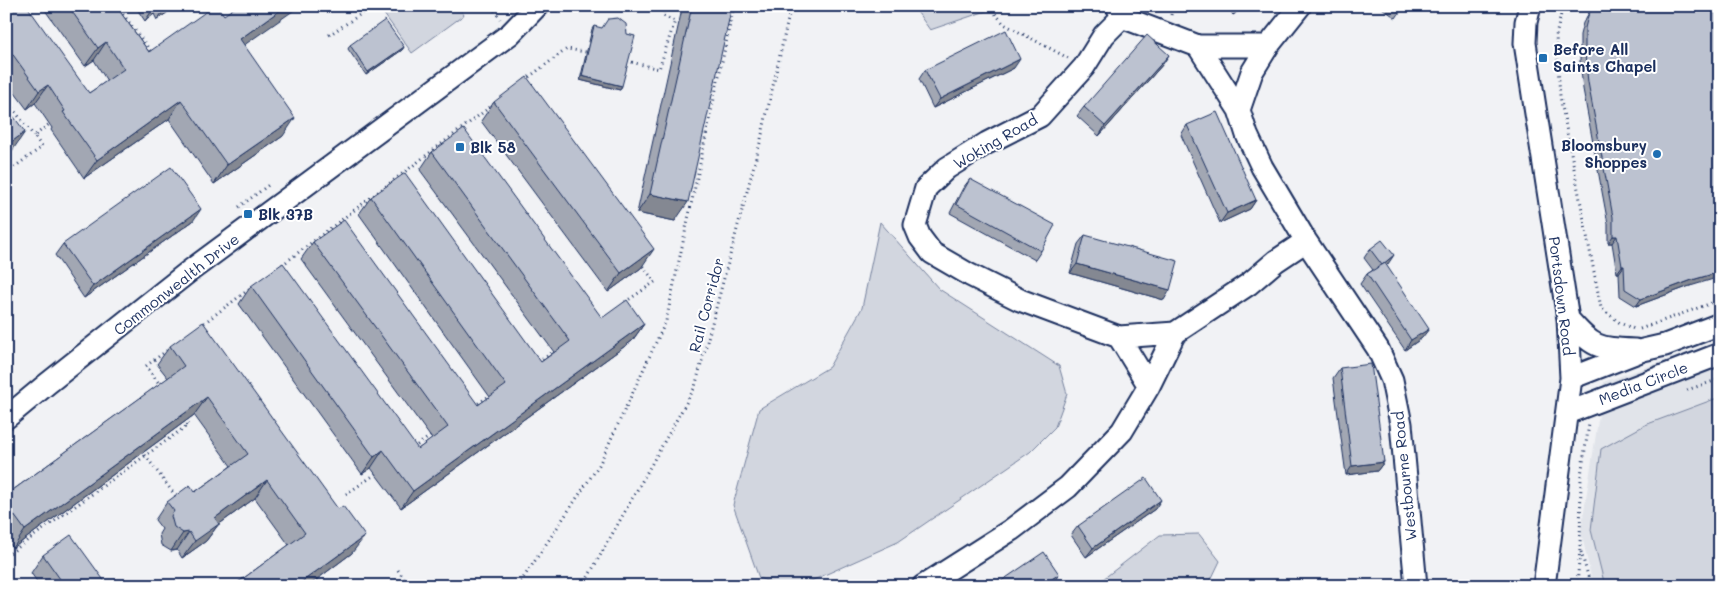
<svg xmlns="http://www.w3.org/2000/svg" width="1726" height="592" font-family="Mali,sans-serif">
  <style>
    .built { fill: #e1e4ea }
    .green { fill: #d2d6df; stroke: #76829e }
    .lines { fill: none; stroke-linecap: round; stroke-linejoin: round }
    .street-casing { stroke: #1b2f5e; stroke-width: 25 }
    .path { stroke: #1b2f5e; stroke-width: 3; stroke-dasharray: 1 4; stroke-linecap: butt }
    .street { stroke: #fff; stroke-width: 21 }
    .wall { fill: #a2a7b3; stroke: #1b2f5e }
    .shaded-wall { fill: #848892; stroke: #1b2f5e }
    .building { fill: #bcc2d0; stroke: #1b2f5e }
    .poi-dot { fill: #1f6fb2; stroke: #fff; stroke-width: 2 }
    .labels { text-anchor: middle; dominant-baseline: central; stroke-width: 4; stroke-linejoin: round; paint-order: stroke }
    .poi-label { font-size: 15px; font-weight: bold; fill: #1b2f5e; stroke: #fff; text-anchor: start }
    .street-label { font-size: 15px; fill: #1b2f5e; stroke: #fff }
  </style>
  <rect width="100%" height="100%" fill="#f1f2f5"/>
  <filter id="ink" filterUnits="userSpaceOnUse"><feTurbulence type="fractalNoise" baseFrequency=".02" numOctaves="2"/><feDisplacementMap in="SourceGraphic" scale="10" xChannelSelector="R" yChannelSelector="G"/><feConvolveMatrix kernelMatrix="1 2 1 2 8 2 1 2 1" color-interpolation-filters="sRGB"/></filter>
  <g filter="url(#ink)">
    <path class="built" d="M1720,341V586H1593L1581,531L1604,382Z"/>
    <path class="green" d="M395,6H458L464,15L412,53L384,14Z
      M913,6H1001L930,30Z
      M880,222L939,289L1059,366L1067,394L1055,427L1030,452L898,542L800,586H779L759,578L733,505L759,409L829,367L862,308Z
      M1720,397V586H1605L1591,530L1601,449L1645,425Z
      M1199,534L1220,561L1208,586H1094L1160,535Z"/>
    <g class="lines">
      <g class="street-casing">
        <path id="street" d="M1117,6L1122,17L1198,46H1268
          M1300,6L1268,46L1252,72L1239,110L1247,135L1262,167L1306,241L1378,349L1392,380L1401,424L1416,586
          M1530,6L1526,22L1525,43L1568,319L1571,378L1544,586
          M1122,17L1104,35L1084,67L1040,116L987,143L947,168L926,188L915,225L920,237L932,253L970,275L1020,300L1119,337L1175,333
          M1198,46L1239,110
          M1568,319C1594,348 1596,348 1635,350
          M1119,337L1149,386
          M1571,378L1643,350L1665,345L1720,324
          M1567,413L1720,354
          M6,418L47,384L187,273L510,34L537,6
          M923,586L1011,530L1068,487L1122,431L1149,386L1175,333L1249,284L1276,261L1306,241"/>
      </g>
      <path class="path" d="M117,6L151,52
        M492,6L500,19
        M989,6L1004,24L1068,58
        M1565,6L1561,14L1556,36L1560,96L1601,308L1620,323L1634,329
        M1171,15L1173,6
        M329,35L373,6
        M627,61L659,69L675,21L663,16L665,6
        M525,80L567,49L586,52
        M6,100L34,136
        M6,173L42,147L34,136L52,122
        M239,207L270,184
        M282,265L494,104
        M625,302L655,282L641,264
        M200,326L251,288
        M1640,329L1720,300
        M538,362L556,350
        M161,386L146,366L169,349
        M1687,390L1720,379
        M474,406L492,394
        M413,448L432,435
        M145,455L177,498
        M346,494L379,472
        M1581,552L1591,586
        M6,556L188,425L183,418
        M398,570L409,586
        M518,586L599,465L666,321L734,6
        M583,586L695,387L761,139L791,6
        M1577,586L1580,549L1581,475L1589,424"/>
      <use href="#street" class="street"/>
    </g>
    <path class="wall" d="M6,6L89,93L107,81L94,60L85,66L42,6H116L149,52L244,45L283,136L214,184L169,119L84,178L51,130L52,128L35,103L27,109L6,81Z
      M135,6H176L157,20L154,14L145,21Z
      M684,6H732L675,221L637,213L682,9Z
      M1227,6H1245L1233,15Z
      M1379,6H1404L1396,18Z
      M1593,6L1687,287L1636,306L1620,296L1619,273H1617L1612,243H1608V224L1583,89L1580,61V35L1583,23Z
      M594,26L620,90L580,80L592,29Z
      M350,45L404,47L402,50L366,75L348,49Z
      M1163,64L1099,136L1077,116L1084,107Z
      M1014,68L933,108L919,79L925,70Z
      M494,102L641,268L608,292L481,121Z
      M1187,125L1256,200L1250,209L1220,223L1181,135Z
      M432,152L602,318L644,324L632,341L401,508L371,468L362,474L239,304L251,286L418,449L432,439L301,259L313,242L478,405L490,397L359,214L371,197L541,362L554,352L420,170Z
      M970,179L1041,251L1035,260L950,213L963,188Z
      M193,221L84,298L55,255L63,244Z
      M1085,235L1164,300L1070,273L1078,244Z
      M1370,249L1388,264L1386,265L1422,338L1405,350L1360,284L1367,274L1373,270L1364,258Z
      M170,346L352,553L308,586H233L289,545L255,498L218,525L206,541L182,558L177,550L171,551L161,545L159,534L162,529L155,520L167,502L195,492L231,466L194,415L13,548L6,539V495L168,378L157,364Z
      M1340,368L1384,462L1377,471L1346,475L1333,378Z
      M1155,509L1086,557L1071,535L1078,526Z
      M43,555L108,586H40L31,573Z"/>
    <path class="shaded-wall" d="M155,6H159L154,14L145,21Z
      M167,6H176L157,20Z
      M286,6H300L227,57L240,39Z
      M1239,6H1245L1233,15Z
      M106,42L94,60L85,66L98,48Z
      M404,47L402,50L366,75L368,72Z
      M1169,55L1163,64L1099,136L1105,126Z
      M1020,59L1014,68L933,108L940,99Z
      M582,76L622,86L620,90L580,80Z
      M48,85L35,103L27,109L39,91Z
      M181,100L169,119L84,178L97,160Z
      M295,118L283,136L214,184L227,165Z
      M25,132L12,151L6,155V146Z
      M650,194L688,202L675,221L637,213Z
      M1256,200L1250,209L1220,223L1227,213Z
      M201,209L193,221L84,298L93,286Z
      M1613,236H1617L1612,243H1608Z
      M654,249L641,268L608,292L621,273Z
      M1394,255L1388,264L1376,273L1382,265Z
      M1077,264L1170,290L1164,300L1070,273Z
      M1622,266H1624L1619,273H1617Z
      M1720,272V277L1687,287L1636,306L1641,299L1692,280Z
      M644,324L632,341L401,508L413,491Z
      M1429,329L1422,338L1405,350L1411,340Z
      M207,397L194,415L13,548L25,530Z
      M383,450L371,468L362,474L374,457Z
      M1384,462L1377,471L1346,475L1352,466Z
      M267,480L255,498L218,525L206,541L182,558L195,541L215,518Z
      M1161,500L1155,509L1086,557L1093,548Z
      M189,532L177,550L171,551L183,533Z
      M365,536L352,553L308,586H296Z
      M1059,574L1053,584L1050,586H1042Z"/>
    <path class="building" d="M6,6H27L89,93L124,69L106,42L98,48L68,6H116L149,52L214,6H217L224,15L237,6H286L240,39L295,118L227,165L181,100L97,160L63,112L65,111L48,85L39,91L6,45Z
      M692,6H732L688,202L650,194Z
      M1593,6H1720V272L1692,280L1641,299L1625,289L1624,266H1622L1617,236H1613V217L1588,82L1585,54V28L1588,16Z
      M618,18L626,24L627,34L635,36L622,86L582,76L594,26L602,28L608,19Z
      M385,20L404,47L368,72L350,45Z
      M1006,30L1020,59L940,99L925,70Z
      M1147,35L1169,55L1105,126L1084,107Z
      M527,77L654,249L621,273L494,102Z
      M6,106L25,132L6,146Z
      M1217,112L1256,200L1227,213L1187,125Z
      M464,129L602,318L627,300L644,324L413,491L383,450L374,457L251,286L283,263L418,449L448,427L313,242L344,220L478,405L506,385L371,197L405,173L541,362L570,341L432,152Z
      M171,167L201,209L93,286L63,244Z
      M970,179L1055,225L1041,251L956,204Z
      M1085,235L1178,261L1170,290L1077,264Z
      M1382,240L1394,255L1382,265L1370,249Z
      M1385,263L1429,329L1411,340L1367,274Z
      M203,322L338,509L343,506L365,536L296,586H233L305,533L267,480L215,518L219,524L195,541L189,532L183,533L174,527L171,516L174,511L167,502L190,485L195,492L248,454L207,397L25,530L6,504V495L184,366L170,346Z
      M1371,364L1384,462L1352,466L1340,368Z
      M1146,478L1161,500L1093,548L1078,526Z
      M71,535L108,586H65L43,555Z
      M1044,552L1059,574L1042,586H994Z"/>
  </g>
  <g class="poi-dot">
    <rect x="1538" y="53" width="10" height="10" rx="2.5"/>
    <rect x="455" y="142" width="10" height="10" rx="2.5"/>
    <circle cx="1657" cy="154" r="5"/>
    <rect x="243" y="209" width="10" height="10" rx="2.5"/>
  </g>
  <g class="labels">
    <g class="poi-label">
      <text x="1553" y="49">Before All<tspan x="1553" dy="17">Saints Chapel</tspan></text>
      <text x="1647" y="145" text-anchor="end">Bloomsbury<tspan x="1647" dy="17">Shoppes</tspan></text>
      <text x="470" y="147">Blk 58</text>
      <text x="258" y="214">Blk 37B</text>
    </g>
    <g class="street-label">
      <text transform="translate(995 141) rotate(-30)">Woking Road</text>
      <text transform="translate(176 284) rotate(-38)">Commonwealth Drive</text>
      <text transform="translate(1562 296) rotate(83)">Portsdown Road</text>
      <text transform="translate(706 305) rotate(-75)">Rail Corridor</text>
      <text transform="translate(1643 383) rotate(-21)">Media Circle</text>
      <text transform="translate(1404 476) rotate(-96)">Westbourne Road</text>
    </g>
  </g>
  <rect width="1726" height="592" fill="none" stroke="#fff" stroke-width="25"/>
  <rect x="12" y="12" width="1701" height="567" fill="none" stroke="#1b2f5e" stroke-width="2" filter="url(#ink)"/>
</svg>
